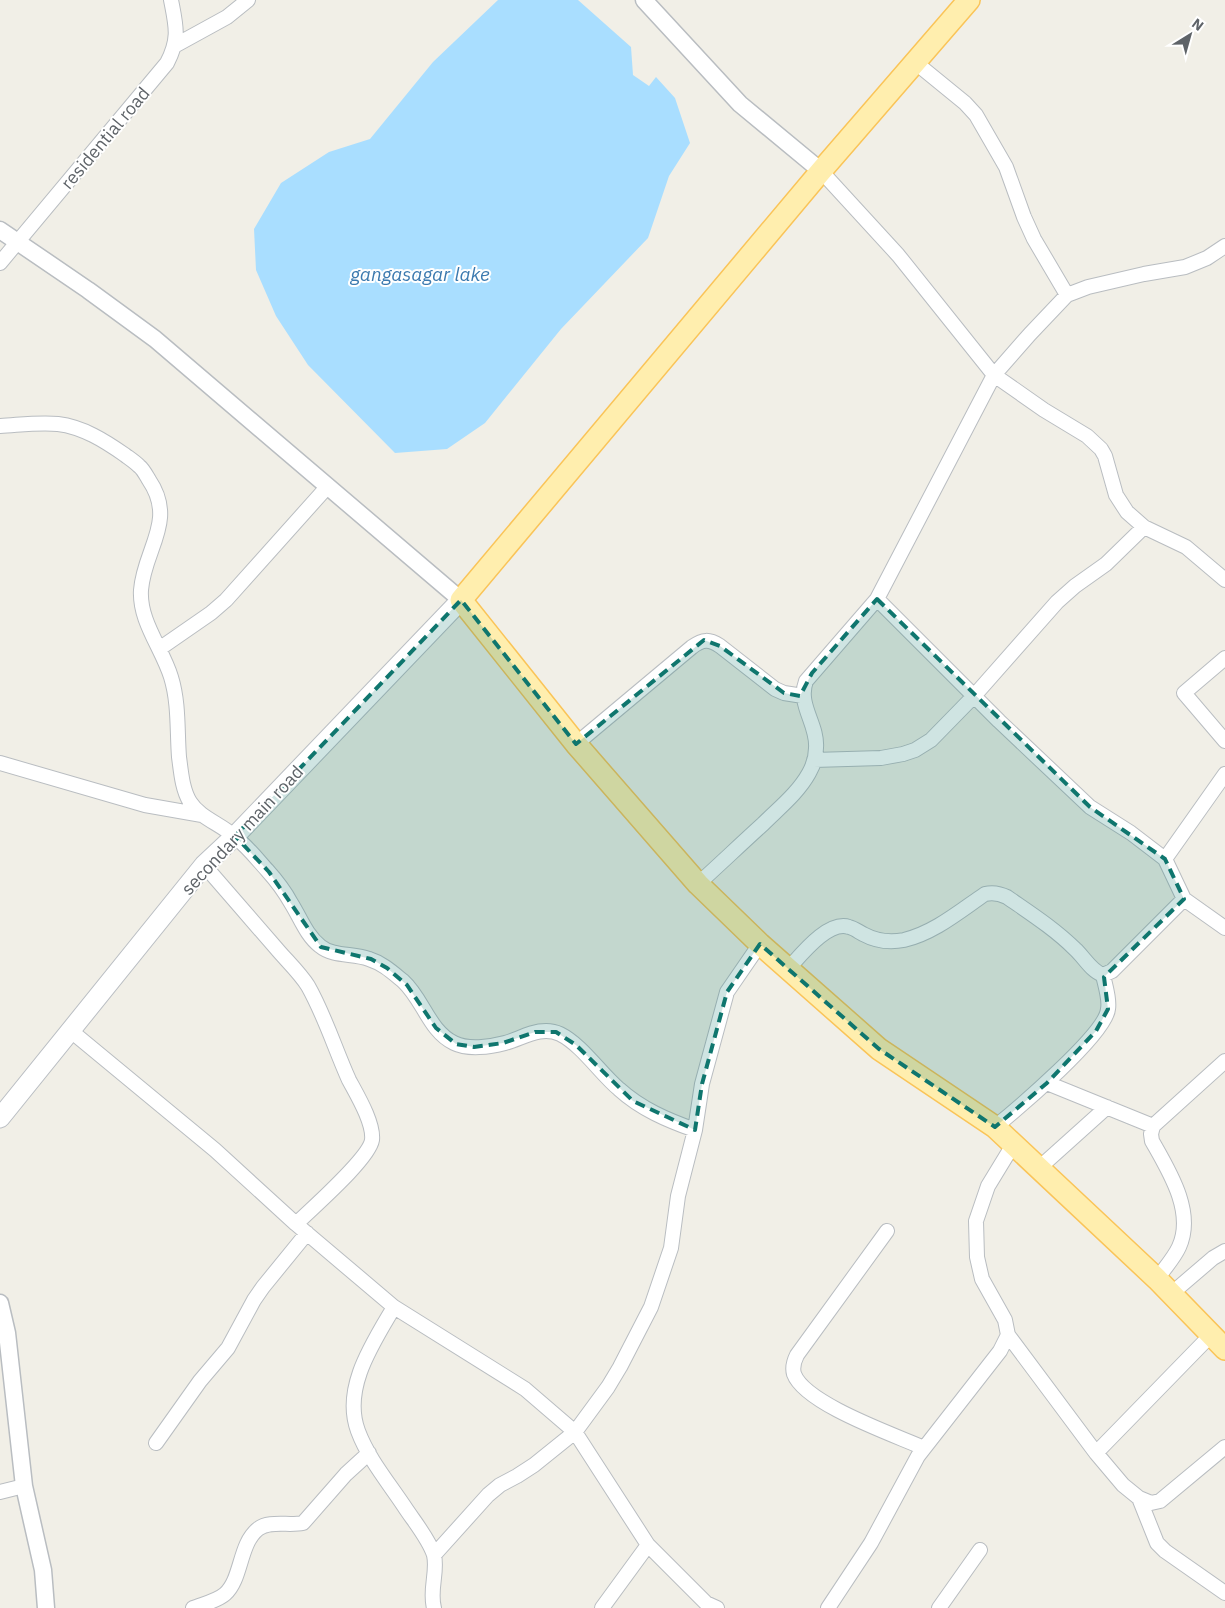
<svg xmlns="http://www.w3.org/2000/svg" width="1225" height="1608" font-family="'IBM Plex Sans',sans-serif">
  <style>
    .water { fill: #a9deff }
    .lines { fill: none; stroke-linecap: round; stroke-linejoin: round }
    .minor-casing { stroke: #b9bdc1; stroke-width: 16 }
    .tertiary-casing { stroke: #b9bdc1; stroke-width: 19 }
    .secondary-casing { stroke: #babec3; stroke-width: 21 }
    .primary-casing { stroke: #fac458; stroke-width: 24 }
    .minor { stroke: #fff; stroke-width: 14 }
    .tertiary { stroke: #fff; stroke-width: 16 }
    .secondary { stroke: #fff; stroke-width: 19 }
    .primary { stroke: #ffeeae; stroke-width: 21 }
    .marked { fill: #0f766e; fill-opacity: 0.2; stroke: #0f766e; stroke-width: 4; stroke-dasharray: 10 6; stroke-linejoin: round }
    .labels { text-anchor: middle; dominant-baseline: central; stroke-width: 4; stroke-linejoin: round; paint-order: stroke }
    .street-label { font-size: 18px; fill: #5e6368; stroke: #fff }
    .water-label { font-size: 19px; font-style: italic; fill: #3c7aaf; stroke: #fff }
  </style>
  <rect width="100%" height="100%" fill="#f1efe7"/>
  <path class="water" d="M498,0H578L631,47L633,75L649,86L656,77L675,98L690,143L669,176L648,238L561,329L485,423L447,449L395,453L308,365L276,316L256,270L254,229L281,183L329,152L370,139L433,62Z"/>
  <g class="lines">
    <g class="minor-casing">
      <path id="minor" d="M176,45L227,17L248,0
        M916,63L965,103L976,115L1006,167L1024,217L1034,239L1067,295
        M821,171L898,255L994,375L1044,410L1087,436L1101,449L1105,456L1116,495L1127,512L1144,527L1186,547L1225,580
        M0,263L167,63C180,38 176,26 171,0
        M0,426C19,425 39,422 58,424C83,427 105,441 125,455C129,458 135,462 139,466C143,469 146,475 149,480C177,521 144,549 141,590C139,621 162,648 171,677C179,703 177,730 179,757C181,771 182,789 190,802C200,818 221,824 235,837C247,846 257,859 267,870C276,880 285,892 291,903C300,917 306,935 320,946C333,957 354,953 369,959C382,963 392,972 403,981C423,999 429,1031 454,1043C468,1050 490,1047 505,1043C523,1038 541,1025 560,1034C582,1045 600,1073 619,1089C641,1109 667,1120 695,1130
        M877,599L999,721L1090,807L1131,833L1165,859
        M159,649L211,613L226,600L328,486
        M1225,658L1184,693L1225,741
        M576,744L692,647C703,639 709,639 720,646L775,689L784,693L803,696
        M814,760L881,758L903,754L915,750L931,740L974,696L1057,602L1075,586L1106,564L1144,527
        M0,763L145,805L202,815
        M1225,774L1165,859L1184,899L1225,928
        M204,865C228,893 252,920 276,948C286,960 300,973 308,986C325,1016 335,1049 349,1080C357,1095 374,1123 372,1140C369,1159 312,1208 296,1224
        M698,884C720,864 741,844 763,824C779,808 798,793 809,773C813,766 816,756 816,748C818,724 797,705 806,681L877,599L994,375L1030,334L1067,295L1088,287L1144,274L1185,267L1207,258L1225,246
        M788,969C801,955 828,920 849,927C854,928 859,932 863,934C876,941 889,943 904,940C934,933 960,911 985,894C993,892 999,893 1007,897C1030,913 1055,929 1075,949C1084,957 1091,971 1103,975L1112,971L1184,899
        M71,1031L215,1150L296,1224L394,1307L525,1389L575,1432L648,1545
        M1047,1083L1153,1126
        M995,1127C1017,1109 1106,1034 1108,1009C1110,999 1105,985 1103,975
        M1038,1169L1107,1107
        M887,1231L797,1355C794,1361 792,1367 794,1374C805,1404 895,1435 924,1448
        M1157,1279C1164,1269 1174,1258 1179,1247C1195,1212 1169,1171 1152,1141L1151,1134L1153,1126L1225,1061
        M1171,1294L1213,1258L1225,1251
        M394,1307C373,1343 342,1388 358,1431C368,1458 388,1482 404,1506C413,1520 429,1539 434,1555C438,1572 429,1590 434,1608
        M1008,1335L1096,1453L1123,1485L1139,1498L1151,1503L1160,1501L1225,1447
        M156,1443L200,1381L228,1348L254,1300L263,1287L307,1233
        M1096,1453L1211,1335
        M0,1492L24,1486
        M1139,1498L1157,1543L1165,1551L1225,1593
        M434,1555L488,1495L500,1485L517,1476L534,1465L575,1432L608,1387L620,1367L651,1307L671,1248L678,1196L695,1130L702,1084L727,992L760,944
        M193,1608C203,1604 217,1601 225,1594C242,1579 239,1544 258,1529C269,1520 289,1526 303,1523L346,1474L369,1453
        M602,1608L648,1545L706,1603L717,1608
        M828,1608L871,1543L918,1456L1000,1351L1008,1335L1005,1320L982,1279L977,1257L976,1221L988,1186L1013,1145
        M939,1608L980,1550"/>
    </g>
    <g class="tertiary-casing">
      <path id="tertiary" d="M644,0L740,104L821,171
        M0,230L88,290L155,339L461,600
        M0,1303L7,1333L24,1486L43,1570L46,1608"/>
    </g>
    <g class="secondary-casing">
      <path id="secondary" d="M0,1118L204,865L235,836L461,600"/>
    </g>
    <g class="primary-casing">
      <path id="primary" d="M969,0L821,171L461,600L576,744L698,884L760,944L879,1049L995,1127L1157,1279L1225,1349"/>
    </g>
    <use href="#minor" class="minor"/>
    <use href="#tertiary" class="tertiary"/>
    <use href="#secondary" class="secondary"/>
    <use href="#primary" class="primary"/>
  </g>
  <path class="marked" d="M877,599L1090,807L1165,859L1184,899L1104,977L1108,1009L1096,1031L1047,1083L995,1127L879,1049L760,944L727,992L702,1084L695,1130L633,1101L576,1045L556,1032H535L503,1043L474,1047L456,1044L436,1028L407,985L387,968L371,959L321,947L269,872L235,836L461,600L576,744L704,640L720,646L784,693L800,696L812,673Z"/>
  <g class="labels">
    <g class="street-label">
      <text transform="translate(105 138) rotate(-50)">residential road</text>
      <text transform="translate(242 830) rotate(-47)">secondary main road</text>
    </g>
    <g class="water-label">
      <text x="420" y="274">gangasagar lake</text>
    </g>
  </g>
  <g transform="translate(1190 35) rotate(37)" stroke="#ffffff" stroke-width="4" paint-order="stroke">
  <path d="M0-4L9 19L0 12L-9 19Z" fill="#5e6368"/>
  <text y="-8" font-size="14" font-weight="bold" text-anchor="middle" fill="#5e6368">N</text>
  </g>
</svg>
